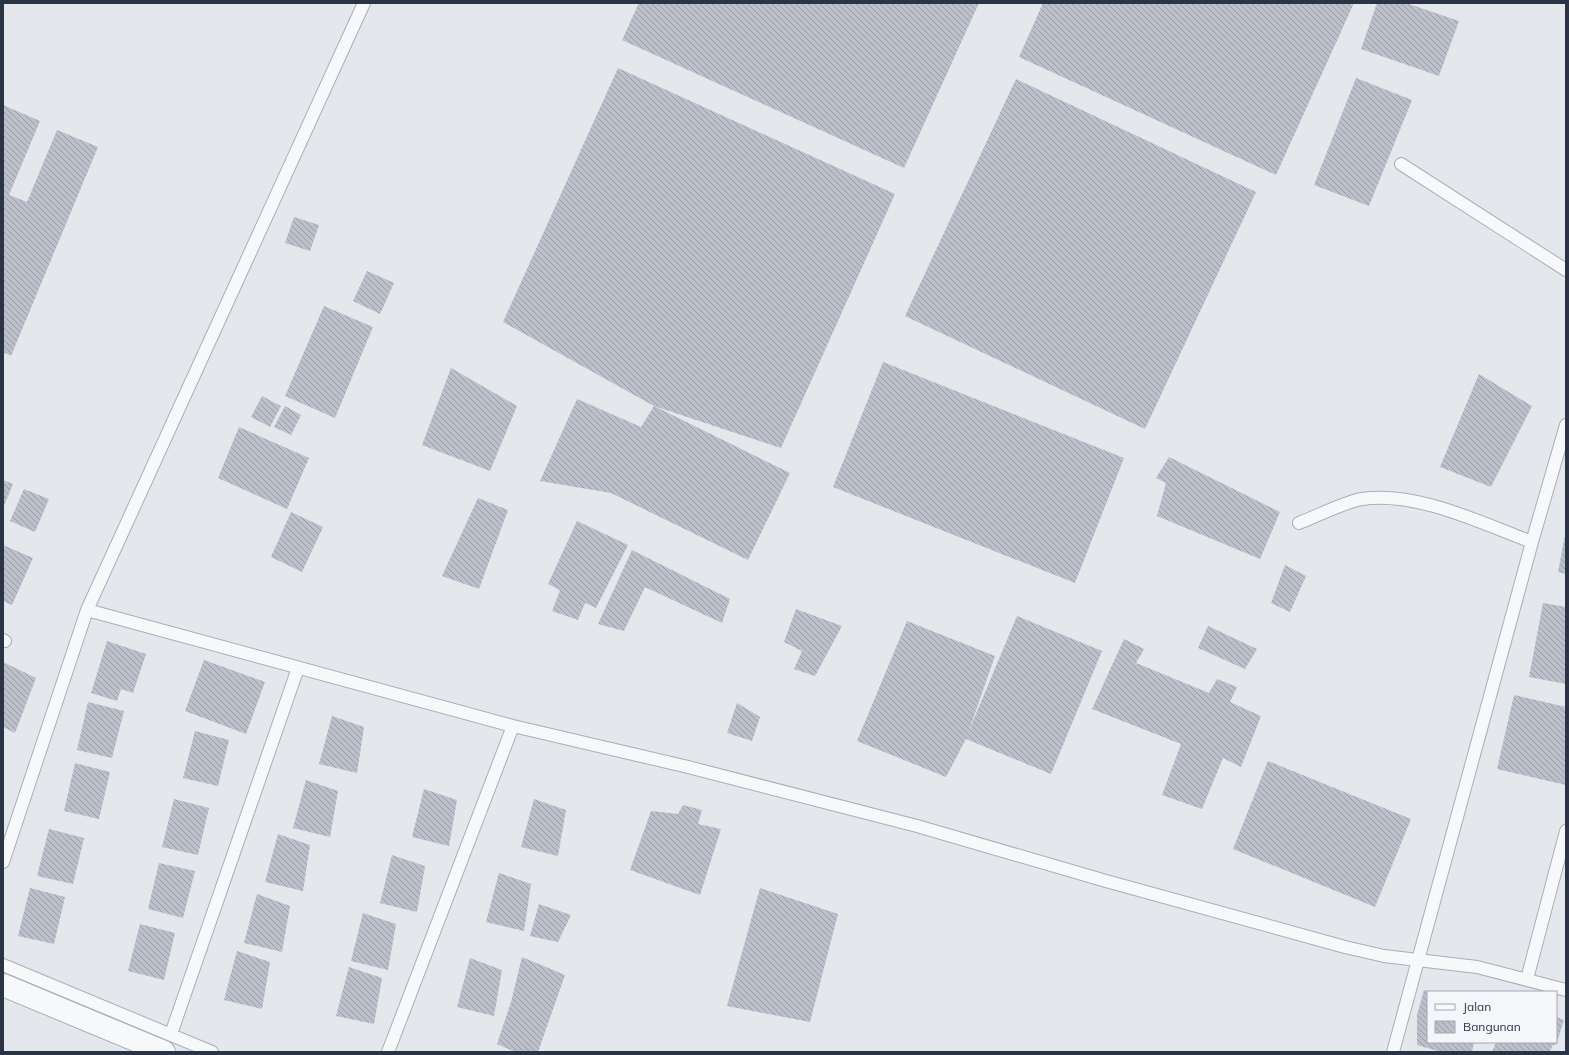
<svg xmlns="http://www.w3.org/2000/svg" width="1569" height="1055" font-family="Mulish,sans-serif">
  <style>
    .building { fill: url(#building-back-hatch) }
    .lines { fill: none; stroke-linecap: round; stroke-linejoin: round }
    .service-casing { stroke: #a9aeb7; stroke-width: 14 }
    .minor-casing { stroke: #a9aeb7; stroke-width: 24 }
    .service { stroke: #f7f8fa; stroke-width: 12 }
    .minor { stroke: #f7f8fa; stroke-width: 22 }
  </style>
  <defs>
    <pattern id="building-back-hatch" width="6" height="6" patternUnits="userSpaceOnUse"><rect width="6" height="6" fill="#bbc0ca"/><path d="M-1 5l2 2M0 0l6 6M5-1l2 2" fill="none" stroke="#989da6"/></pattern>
  </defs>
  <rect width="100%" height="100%" fill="#e4e7ec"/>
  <path class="building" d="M639,3H979L904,168L622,40Z
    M1043,3H1354L1276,175L1019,57Z
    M1377,3H1406L1459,21L1439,76L1361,49Z
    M618,68L895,194L781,448L654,406L790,473L748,560L611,493L540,481L577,399L641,427L654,406L503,322Z
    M1356,78L1412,100L1369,206L1314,185Z
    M1016,79L1256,192L1145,429L905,316Z
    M3,105L40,121L9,195L27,202L57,130L98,147L11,356L3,352Z
    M294,217L319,225L310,251L285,243Z
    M367,271L394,283L380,314L353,301Z
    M324,306L373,327L335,418L285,396Z
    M883,362L1124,458L1075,583L833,487Z
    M451,368L517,406L490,471L422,445Z
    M1479,374L1532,406L1491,487L1440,467Z
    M262,396L281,406L270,427L251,417Z
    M285,406L301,415L291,435L274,427Z
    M239,427L309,458L287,509L218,478Z
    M1169,457L1280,512L1260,559L1157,516L1166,483L1156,478Z
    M3,480L13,484L3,508Z
    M24,489L49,499L35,532L10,521Z
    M478,498L508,510L479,589L442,576Z
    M291,512L323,527L302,572L271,557Z
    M577,521L628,545L596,608L585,603L578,620L552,611L560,590L548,584Z
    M1565,535H1566V574L1558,572Z
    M3,545L33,558L12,605L3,601Z
    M632,550L730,599L722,623L645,587L624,631L598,624Z
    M1285,565L1306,576L1290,612L1271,603Z
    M1543,603L1566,607V684L1529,677Z
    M796,609L842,626L815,676L794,669L802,651L784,642Z
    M1017,616L1102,651L1051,774L966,739L946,777L857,741L907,621L995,656L968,733Z
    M1208,626L1257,649L1245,669L1198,648Z
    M1124,639L1144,649L1136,663L1209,693L1217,679L1237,687L1230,702L1261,716L1241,767L1223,758L1202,809L1162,795L1181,744L1092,709Z
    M107,641L146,654L133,693L121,689L117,701L91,693Z
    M204,660L265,682L246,734L185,711Z
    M3,662L36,678L15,733L3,727Z
    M1514,695L1566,707V785L1497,769Z
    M88,702L124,711L112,758L77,750Z
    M737,703L760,717L752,741L727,733Z
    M332,716L364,727L357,773L319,764Z
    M195,731L229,740L218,786L183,778Z
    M1268,761L1411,819L1375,907L1233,849Z
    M75,763L110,772L99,819L64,811Z
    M306,780L338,791L330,837L293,828Z
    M424,789L457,800L449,846L412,837Z
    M174,799L209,808L198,855L162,847Z
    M534,799L566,810L558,856L521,847Z
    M683,805L702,810L698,824L721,829L700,895L630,870L651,811L678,814Z
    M49,829L84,838L73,884L37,876Z
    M278,834L310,845L303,891L265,882Z
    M392,855L425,866L417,912L380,903Z
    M159,863L195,871L183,918L148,909Z
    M499,873L531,884L524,931L486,922Z
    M30,888L65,897L54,944L18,936Z
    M760,888L838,914L810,1022L727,1006Z
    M257,894L290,906L282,952L244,943Z
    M539,904L571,915L558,942L530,936Z
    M363,913L396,924L388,970L351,961Z
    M140,924L175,933L164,980L128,971Z
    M237,951L270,962L262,1009L224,1000Z
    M522,957L565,975L538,1052H515L497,1044L511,1002Z
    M470,958L502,970L494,1016L457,1007Z
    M349,967L382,978L374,1024L336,1016Z
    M1424,990L1428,991V1042H1474L1472,1052H1441L1417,1045V1015Z
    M1556,1017L1564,1020L1556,1045V1044L1552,1046L1550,1052H1492L1496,1042H1556Z"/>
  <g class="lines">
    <g class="service-casing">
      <path id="service" d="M1401,164L1566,270
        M1299,523C1315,517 1347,501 1362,499C1417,491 1481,523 1532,542
        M87,610L513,726L684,766L917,826L1106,881L1345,947L1384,956L1477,967L1566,990
        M3,640L5,641
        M3,862L87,610L364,3
        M3,965L212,1052
        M1527,979L1566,831
        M171,1034L298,668
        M388,1052L513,726
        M1393,1052L1532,542L1566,425"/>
    </g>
    <g class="minor-casing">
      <path id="minor" d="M3,985L164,1052"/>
    </g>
    <use href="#service" class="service"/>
    <use href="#minor" class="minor"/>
  </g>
  <rect width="1569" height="1055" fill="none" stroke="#2b3445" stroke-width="8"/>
  <rect x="1427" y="991" width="130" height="52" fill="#f4f6f9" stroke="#a4a8b1"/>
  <rect x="1435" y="1004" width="20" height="6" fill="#f7f8fa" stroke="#a4a8b1"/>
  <text x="1463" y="1011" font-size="12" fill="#2b3445">Jalan</text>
  <rect x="1435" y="1021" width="20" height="12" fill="url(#building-back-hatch)" stroke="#a4a8b1"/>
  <text x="1463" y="1031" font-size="12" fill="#2b3445">Bangunan</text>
</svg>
